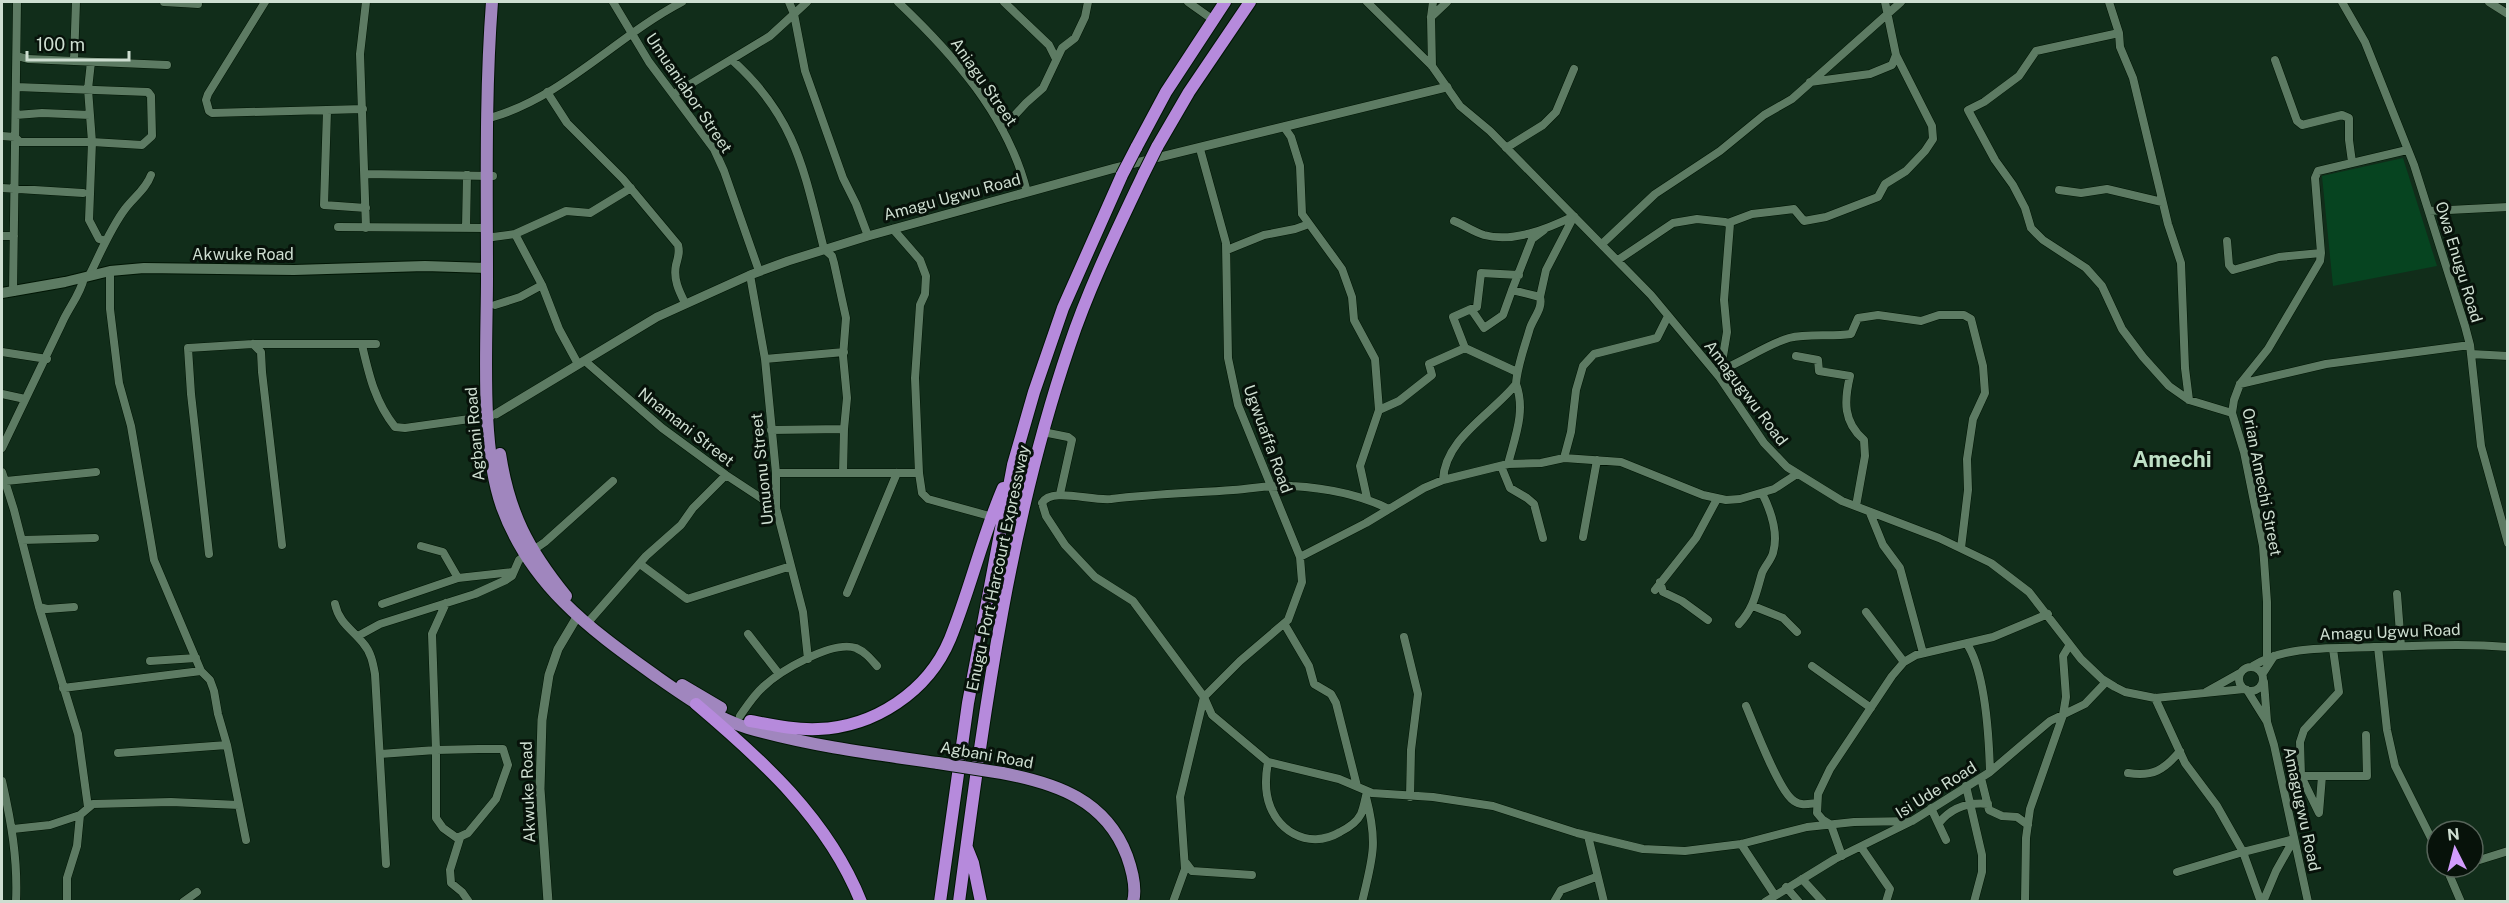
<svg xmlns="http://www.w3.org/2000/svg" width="2509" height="903" font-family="'Public Sans',sans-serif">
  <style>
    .green { fill: #064420 }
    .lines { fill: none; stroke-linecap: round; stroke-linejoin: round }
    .minor-casing { stroke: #001504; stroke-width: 9 }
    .tertiary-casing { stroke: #001504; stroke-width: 10 }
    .secondary-casing { stroke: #001504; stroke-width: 12 }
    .primary-casing { stroke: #001504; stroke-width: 14 }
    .trunk-casing { stroke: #001504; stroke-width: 14 }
    .minor { stroke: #5d7b63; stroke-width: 8 }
    .tertiary { stroke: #5d7b63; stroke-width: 9 }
    .secondary { stroke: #5d7b63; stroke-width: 10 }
    .primary { stroke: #a086be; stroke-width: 12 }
    .trunk { stroke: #b68adc; stroke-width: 12 }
    .primary-bridge-casing { stroke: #001504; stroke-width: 14; stroke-linecap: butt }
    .trunk-bridge-casing { stroke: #001504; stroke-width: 14; stroke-linecap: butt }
    .primary-bridge { stroke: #a086be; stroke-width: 12 }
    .trunk-bridge { stroke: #b68adc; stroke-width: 12 }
    .labels { text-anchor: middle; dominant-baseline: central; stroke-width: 6; stroke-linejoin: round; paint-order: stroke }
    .street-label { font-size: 16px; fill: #ceded1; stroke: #07120a }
    .district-label { font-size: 22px; font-weight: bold; fill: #bedfc5; stroke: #07120a }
  </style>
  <rect width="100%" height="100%" fill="#112d1a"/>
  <path class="green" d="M2403,158L2437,266L2333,286L2322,176Z"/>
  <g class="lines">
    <g class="minor-casing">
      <path id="minor" d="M164,2L198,4
        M265,2L208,94L206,100L209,111L212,113L363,109
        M613,2L649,62L714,149L724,171L759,271
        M789,2L794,14L805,71L843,178L856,204L868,236
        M898,2C953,54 1008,116 1027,192
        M1004,2L1049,45L1056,59
        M1188,2L1212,19
        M1367,2L1432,66L1460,106L1490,131L1651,295L1720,378L1764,443L1787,467L1842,501L1939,538L1991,563L2029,592L2081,659L2102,679L2115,687L2125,692L2155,698L2244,689
        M2109,2L2119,33L2120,47L2133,78L2168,224L2181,263L2185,368L2189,400
        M2342,2L2365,42L2414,165L2465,326L2470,345L2481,446L2508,543
        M2489,2L2508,14
        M1431,17L1447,2
        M2119,33L2036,51L2019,76L1984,102L1968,110L1995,160L2013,185L2025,208L2031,228L2043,240L2086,268L2102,286L2122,329L2143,357L2169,386L2189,400L2232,413
        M17,56L28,59L167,65
        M732,60C796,117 804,171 824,249L832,256L834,263L846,318L843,356L847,398L844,429L771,430
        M2275,60L2297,121L2302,125L2342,115L2349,118V140L2352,162
        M74,61L76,2
        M91,62L88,89L92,142L89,220L99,239L106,241
        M1432,66L1431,17L1433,2
        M1810,82L1870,74L1892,65L1896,55
        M547,92L567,123L623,179L678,245C680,253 678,257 676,265C673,279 679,291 685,303
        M674,94L770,36L807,2
        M327,111L324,205L366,208
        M16,115L42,113L90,115
        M493,117C564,96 617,36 682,2
        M1284,127L1291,137L1300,166L1302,214L1342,269L1352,297L1354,320L1375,359L1379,410L1360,466L1367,498
        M1002,129L1026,103L1043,88L1062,48L1075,38L1085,17L1088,2
        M2,136L15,137L20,142H92L142,145L152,136L151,96L148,92L16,87
        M1506,148L1543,125L1556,112L1574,69
        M365,174L493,176
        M2,188L83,193
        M2059,190L2081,193L2107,189L2162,202
        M2429,211L2508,207
        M1728,223L1752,214L1794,209L1804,221L1826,217L1878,197L1885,184L1906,171L1925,151L1933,139L1932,126L1896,55L1885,2
        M338,227L487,228
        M366,228L360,54L366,2
        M466,228L467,175
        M893,229L920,260L926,276L925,294L920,305L915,378L919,473
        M515,234L542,285L559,329L578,364
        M2,236H14
        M493,237L515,234L566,211L590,213L631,188
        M2227,241L2229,265L2233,270L2279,257L2321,253
        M1602,244L1655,194L1720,151L1764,115L1792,99L1901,2
        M1227,250L1264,235L1295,229L1309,224
        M1618,260L1673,223L1697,219L1725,222L1730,224L1724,300L1727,332L1720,374
        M110,271V309L119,383L131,426L154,560L201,671L210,680L214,691L218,714L227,745L118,753
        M750,275L765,359L776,473V508L803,612L808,659
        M89,276C100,254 110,229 125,209C134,197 146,189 151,175
        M1512,290L1532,239L1544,230
        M13,292L17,2
        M495,305L520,297L542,285
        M1471,309L1477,307L1481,273L1519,275
        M253,344L261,352L262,372L282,545
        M362,345C369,375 375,402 395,427L405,428L491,416
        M1465,348L1517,372
        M2,352L47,359
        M2471,354L2508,356
        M1796,356L1818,360L1819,371L1850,376C1844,401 1843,422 1864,440L1865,456L1856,506
        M765,359L844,352
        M585,361L662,428L726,475L776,508
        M1721,370C1745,361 1765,345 1789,338C1808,333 1831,337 1851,334L1858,318L1878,315L1921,321L1939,315H1964L1971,319L1983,366L1985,393L1973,419L1967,459L1968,490L1961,548
        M2240,384L2326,364L2470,345
        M2,394L25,399
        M1379,410L1399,401L1432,375L1429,364L1465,348L1453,317L1471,309L1484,328L1503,315L1512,290L1540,297L1546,270L1574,216C1547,229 1513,243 1484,235C1474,232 1464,225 1454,221
        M1043,432L1068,437L1072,440L1060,494
        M2,448C22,406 42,365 62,323C69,307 80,295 84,278
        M1564,458L1571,432L1576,390L1583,366L1594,354L1657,338L1668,316
        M1508,464C1515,437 1526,411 1516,384
        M1501,466L1510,488L1527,498L1534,504L1543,538
        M2,472L14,510L39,607L47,609L74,607
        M776,473H919L922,493L928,499L993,517
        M843,473L844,429
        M1443,480C1445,438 1492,414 1516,384C1517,366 1525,346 1530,328C1534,317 1543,308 1540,297
        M6,481L96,472
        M1042,503L1046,516L1065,545L1095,577L1133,601L1204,697L1212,715L1268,762L1339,779L1372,793L1433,797L1493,806L1577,833L1643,849L1685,851L1741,844L1807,827L1854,822L1912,821
        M1042,503C1051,487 1090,501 1111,499C1152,494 1192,493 1233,490C1253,489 1273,484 1292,486C1326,488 1359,494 1389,509
        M1870,513L1883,545L1900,568L1923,653
        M1583,537L1597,460
        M22,540L95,538
        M421,546L443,552L458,578
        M209,554L191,394L188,348L253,344H376
        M1300,557L1366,523L1424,488L1443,480L1508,464L1541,463L1564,458L1621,462L1703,495L1726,500L1740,499L1774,489L1797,474
        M640,564L687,599L791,566
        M1660,582L1663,592L1682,601L1708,620
        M1655,590L1696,538L1717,499
        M847,593L897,473
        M2397,594L2401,646
        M335,604C339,623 352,629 363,643C371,652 373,663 375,674L386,864
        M382,604L458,578L513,572
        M1753,606L1783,618L1797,632
        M39,607L78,734L88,807
        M1866,612L1904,662
        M590,620L646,556L681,525L693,508L726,475
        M1739,624C1754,608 1756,593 1762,573C1765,566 1771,560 1773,553C1779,533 1771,511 1762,493
        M1285,625L1309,666L1314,684L1331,694L1336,703L1357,786
        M748,634L779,674
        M358,636L380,624L475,594L506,580L512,576L519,560L545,542L613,481
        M1404,637L1418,694L1411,750L1410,797
        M1967,644C1986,673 1989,738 1990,772
        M2378,647L2387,730L2395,766L2437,850
        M2333,649L2339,692L2304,730L2300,742L2301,776H2367L2366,735
        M2267,658V602L2263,546L2244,452L2232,413L2234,400L2240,384L2268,349L2320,261L2321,253L2315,178L2318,171L2407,150
        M150,661L196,658
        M1812,666L1871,708
        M2253,666C2288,644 2335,649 2374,647C2419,646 2463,643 2508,647
        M2239 679a12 12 0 1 1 24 0a12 12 0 1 1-24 0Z
        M2263,673L2274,656
        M2264,682L2267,721
        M63,688L201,671
        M2247,690L2267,722L2274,745L2308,902
        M2206,692L2240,673
        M2155,698L2185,763L2217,806L2243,852L2261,902
        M1746,706C1754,725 1779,792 1794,801C1801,806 1808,804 1816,803
        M740,716C747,706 754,695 763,687C780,671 832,640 856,648C865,652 870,658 877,666
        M227,745L246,840
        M479,749H503L508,765L496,799L468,833L457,838L443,828L436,818V750Z
        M380,754L436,750L432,634L446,603
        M1268,762C1266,773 1265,784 1267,795C1273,830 1308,851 1340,832C1348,828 1357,822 1361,814C1364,807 1365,799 1367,792
        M2128,773C2153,777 2164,770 2180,751
        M2301,776L2319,813L2322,776
        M1981,778L1989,810L2002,816L2017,817L2028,825
        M2,781C11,821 18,859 16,902
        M1966,786L1982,855V872L1974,902
        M1931,808L1946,840
        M1939,823C1952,807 1968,802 1988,804
        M13,829L50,825L80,815L93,804L171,802L239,805
        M1588,836L1604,902
        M460,838L450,870L451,883L462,892L469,902
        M1741,844L1774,894
        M1861,847L1890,889L1886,902
        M1842,856L1831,825L1823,820L1817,813L1818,794L1830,769L1892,676L1904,662L1916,655L1993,637L2048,614
        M2473,862L2508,851
        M1186,863L1192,871L1252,875
        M2446,867L2461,902
        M2448,870L2458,867
        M2177,872L2243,852L2294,839
        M1802,879L1823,902
        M1786,887L1799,902
        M67,902V878L77,846L80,815
        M183,902L197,892
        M1173,902L1185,869L1180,797L1204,697L1240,661L1288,620L1302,582L1300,557L1238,405L1228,358L1226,243L1200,149
        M1362,902C1373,857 1378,843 1366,797
        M1554,902L1561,890L1596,877
        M1765,902L1835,859L1912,821L1990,772L2050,721L2085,704L2106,682
        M2025,902L2026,838L2030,809L2063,715L2066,697L2063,656L2069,646
        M2263,902L2276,871L2294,839"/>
    </g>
    <g class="tertiary-casing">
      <path id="tertiary" d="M496,414L657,317L750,275L788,261L868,236L1115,168L1447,87
        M548,902L540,789L542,720L549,675L558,649L577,617"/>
    </g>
    <g class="secondary-casing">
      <path id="secondary" d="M2,293L65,282L110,271L144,268L294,270L425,266L487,268"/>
    </g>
    <g class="primary-casing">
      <path id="primary" d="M492,2C485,93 487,186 487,278C487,345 480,445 502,507C530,584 588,628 653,674C683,695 713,717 748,728C810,746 874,754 938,763
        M500,454C509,513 528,549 566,596
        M682,685L721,708
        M1002,773C1056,783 1106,800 1127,856C1132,870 1137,887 1133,902"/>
    </g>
    <g class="trunk-casing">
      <path id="trunk" d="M1157,147L1189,92L1250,2
        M1136,148L1166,92L1225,2
        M696,704C762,760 828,819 861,902
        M750,721C772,725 795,730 818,729C874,727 928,692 950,639C970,590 982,537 1003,488
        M967,848L973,863L981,902
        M940,902L968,703L1013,465L1034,392L1063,308L1122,175
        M959,902C984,715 1008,526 1069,347C1089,287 1117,230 1144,173"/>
    </g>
    <use href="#minor" class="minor"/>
    <use href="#tertiary" class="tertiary"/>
    <use href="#secondary" class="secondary"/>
    <use href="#primary" class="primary"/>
    <use href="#trunk" class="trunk"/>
    <g class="primary-bridge-casing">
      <path id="primary-bridge" d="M938,763L1002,773"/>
    </g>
    <g class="trunk-bridge-casing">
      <path id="trunk-bridge" d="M1144,173L1157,147
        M1122,175L1136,148"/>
    </g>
    <use href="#primary-bridge" class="primary-bridge"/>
    <use href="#trunk-bridge" class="trunk-bridge"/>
  </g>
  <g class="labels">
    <g class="street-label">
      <text transform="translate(984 82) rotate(55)">Aniagu Street</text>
      <text transform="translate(689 93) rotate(56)">Umuaniabor Street</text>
      <text transform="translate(952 197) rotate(-15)">Amagu Ugwu Road</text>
      <text x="243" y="254">Akwuke Road</text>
      <text transform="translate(2459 262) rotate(73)">Owa Enugu Road</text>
      <text transform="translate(1746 393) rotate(53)">Amagugwu Road</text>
      <text transform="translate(686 427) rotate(38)">Nnamani Street</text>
      <text transform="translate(475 434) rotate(-95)">Agbani Road</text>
      <text transform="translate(1268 439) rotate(70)">Ugwuaffa Road</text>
      <text transform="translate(762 469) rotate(-96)">Umuonu Street</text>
      <text transform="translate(2262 482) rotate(79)">Orian Amechi Street</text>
      <text transform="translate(998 568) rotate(-78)">Enugu - Port Harcourt Expressway</text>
      <text transform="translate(2390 632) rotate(-2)">Amagu Ugwu Road</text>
      <text transform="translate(987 755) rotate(10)">Agbani Road</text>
      <text transform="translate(1936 790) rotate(-32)">Isi Ude Road</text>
      <text transform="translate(528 792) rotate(-92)">Akwuke Road</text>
      <text transform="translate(2302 809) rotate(78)">Amagugwu Road</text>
    </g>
    <g class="district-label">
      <text x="2172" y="459">Amechi</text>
    </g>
  </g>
  <rect width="2509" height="903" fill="none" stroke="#ceded1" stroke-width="6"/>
  <g transform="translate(2455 849) rotate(354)"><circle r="28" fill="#07120a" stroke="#57645a" stroke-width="1.5"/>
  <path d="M0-4.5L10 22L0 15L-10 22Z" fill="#d29cfd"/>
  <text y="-9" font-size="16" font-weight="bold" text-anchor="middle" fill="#ceded1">N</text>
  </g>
  <path d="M27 51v9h102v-9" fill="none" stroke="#ceded1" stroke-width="3"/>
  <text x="36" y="51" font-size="18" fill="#ceded1" stroke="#07120a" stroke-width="4.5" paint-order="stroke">100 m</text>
</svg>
